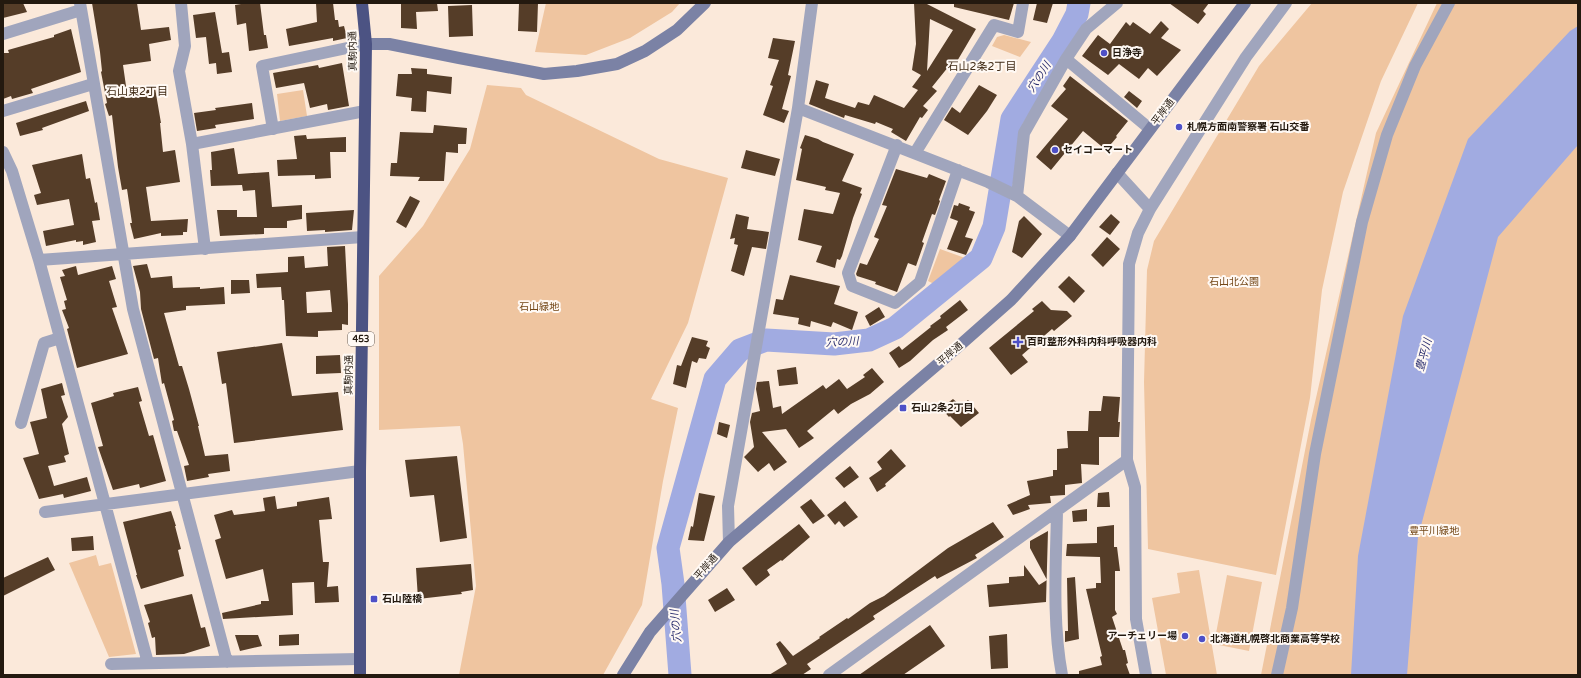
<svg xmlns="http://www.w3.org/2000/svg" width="1581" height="678" font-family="'Varela Round','Noto Sans JP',sans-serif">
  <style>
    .green { fill: #efc5a0 }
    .water { fill: #a1abe1 }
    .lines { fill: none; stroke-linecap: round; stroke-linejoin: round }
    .river { stroke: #a1abe1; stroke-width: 23 }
    .building { fill: #553d28; fill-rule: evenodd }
    .street { stroke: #a0a5bd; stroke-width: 12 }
    .secondary { stroke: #7b82a5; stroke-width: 12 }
    .highway { stroke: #4c5383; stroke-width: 12 }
    .poi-dot { fill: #4e50c7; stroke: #fff9f4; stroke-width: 1.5 }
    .labels { text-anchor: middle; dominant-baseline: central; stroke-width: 4; stroke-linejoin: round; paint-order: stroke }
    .shield { fill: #fff9f4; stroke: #655c54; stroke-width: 1 }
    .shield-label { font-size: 9px; font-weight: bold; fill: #23190f }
    .street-label { font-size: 10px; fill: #23190f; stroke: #fff9f4 }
    .poi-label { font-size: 10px; font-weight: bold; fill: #23190f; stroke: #fff9f4; text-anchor: start }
    .park-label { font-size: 10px; fill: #734616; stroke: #fff9f4 }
    .neighbourhood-label { font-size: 11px; fill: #402a15; stroke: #fff9f4 }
    .water-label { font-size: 11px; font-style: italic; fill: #2c2f6f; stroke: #fff9f4 }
  </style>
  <rect width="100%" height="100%" fill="#fbe9da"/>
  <path class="green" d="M546,3H680L672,12L630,38L586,55L535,52Z
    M1312,3H1418L1381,81L1343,192L1322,290L1310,398L1276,575L1148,549L1144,382L1147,270L1154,241L1259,66Z
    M1437,3H1578V675H1261L1311,420L1376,133Z
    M1004,35L1031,42L1020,57L992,46L997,37Z
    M487,85L521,88L526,95L659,159L728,178L688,323L651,399L678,408L663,481L642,605L603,675H459L476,586L463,444L460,426L379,430V276L423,226L470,149Z
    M303,90L307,116L280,121L277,94Z
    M940,249L965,258L934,284L928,281Z
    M96,555L99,566L111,563L136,654L109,657L69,563Z
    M1199,570L1217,675H1166L1152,598L1180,593L1177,573Z
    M1227,575L1262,582L1249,651L1214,644Z"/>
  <path class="water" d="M1578,26V145L1498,237L1418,537L1407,675H1351L1358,556L1403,316L1468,139L1570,31Z"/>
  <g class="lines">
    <path class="river" d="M680,675L673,584L668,548L715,379L740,350L766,340L834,344L869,340L895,328L981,258L994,227L1012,119L1063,41L1077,14L1079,3"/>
  </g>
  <path class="building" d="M3,3H23L27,12L3,18Z
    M92,3H137L141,30L169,27L171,40L149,44L151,61L123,65L127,93L155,88L161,123H160L163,152L175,150L180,182L146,187L151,221L188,219L187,232H183V235L161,236V233L134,239L130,223H132L127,189L122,190L118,167L112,115L109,116L105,104L107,103L101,72L102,71L100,52Z
    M247,3H260L264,35H266L268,48L249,51L246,23L237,25L235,5Z
    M316,3H333L335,20H338L339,27L344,26L347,38L333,41V38L289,46L286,29L317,22Z
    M401,3H437L438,11L416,12L417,29L401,28Z
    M519,3H538L537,32L518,31Z
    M914,3H925L976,29L956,63L953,61L932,87L937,91L923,106L928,110L922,118L920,117L906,141L891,132L893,129L876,122L875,124L845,115L844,118L809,104L816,80L829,84L825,98L855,108L858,102L869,105L874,95L904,108L918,90L912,87L921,75L912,70L916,44ZM930,19L953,30L927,71Z
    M954,3H1014L1009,20L954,7Z
    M1037,3H1053L1047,23L1033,20Z
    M1169,3H1209L1203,11L1206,14L1198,24Z
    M472,5L473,36L449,37L448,6Z
    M215,12L222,53L229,52L232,72L217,74L216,63L209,64L206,37L196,38L193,15Z
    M1161,21L1169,29L1161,38L1181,50L1157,76L1148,68L1139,79L1119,64L1108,75L1082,56L1098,35L1110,44L1126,22L1130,26L1133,22L1150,34Z
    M71,29L81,72L31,89L33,93L12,99L11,96L3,99V53H9L8,50L54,37V35Z
    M773,38L795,41L788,75L791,76L782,109L789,111L784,123L763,115L773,86L770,85L779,60L768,58Z
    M342,63L349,106L328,110L327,104L310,108L304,83L276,88L273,73L318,65L319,68Z
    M411,68L427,69V74L452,77L451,94L427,91L426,112L411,111L412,98L396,96L398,74H412Z
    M1070,76L1128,121L1116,136L1117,137L1106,150L1083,131L1051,170L1036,157L1068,119L1051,106L1066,89L1063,86Z
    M979,85L997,95L987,111L968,135L944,120L952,107L960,113Z
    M1129,91L1142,101L1137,108L1124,97Z
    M86,101L89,111L42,128L43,130L20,136L16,123Z
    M252,103L254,119L215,125L216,128L197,131L194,113L216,110L215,108Z
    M434,125L467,128L466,144H458V153L446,152L444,181H418L420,177L390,176L391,163H397L400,132L433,133Z
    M306,135L307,139L346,137V152H330L331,178L315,179V175L278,176L277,160L297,159L294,136Z
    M805,135L818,139L823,142L854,154L842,181L862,188L860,193L862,194L853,218L842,256L840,260L837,259L835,268L816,262L822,246L798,240L804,209L833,214L840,193L825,190L826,187L796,180L802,149L800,148Z
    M234,148L238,174L269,172L272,207L302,205V219L287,221V228H264V234L220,236L217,210H237V217H257L255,190L243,191L242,185L211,186L210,170H212L211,152Z
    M746,150L780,159L775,176L741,168Z
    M82,154L86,179L90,178L95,203L97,202L100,220L92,221L96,242L83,245V241L76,242V240L46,246L43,231L74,225L69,199L37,205L34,195L41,193L32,165Z
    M896,169L927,178L929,174L946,181L939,200L940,201L935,215L932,214L922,242L924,243L916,266L908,263L897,292L875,284L876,282L857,276L856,274L860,263L867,265L879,239L874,237L887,206L882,205Z
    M410,196L420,201L406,228L396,222Z
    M959,203L970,207L969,210L975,212L965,237L973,239L966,255L947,249L958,221L950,218L954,205L958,206Z
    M354,210L352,230L325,232V230L307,231L306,213Z
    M736,214L749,217L747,229L769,232L766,249L752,247L744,276L731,271L738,245L734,244L735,238L730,239Z
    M1111,214L1120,222L1110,235L1099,227Z
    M1024,216L1042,234L1022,258L1012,252L1019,221Z
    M1107,237L1120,249L1103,267L1091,255Z
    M345,246L348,304V325L342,324V330L318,331V337L286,336L284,300H282L281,287L257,288L256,274L288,272V257L304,256L305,268L328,266L327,247ZM330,290L332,312L307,313L306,292Z
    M147,264L151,278L172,276L173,288L200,287V289L224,287L225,304L186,306V310L164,313L179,366H182L189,389L199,426H198L205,456L228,454L230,471L208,474L209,477L187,481L184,466L189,465L177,431H174L172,421L174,420L164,383L162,384L158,358L154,359L141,309L140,292L133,266Z
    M76,266L78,275L112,266L116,279L109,281L117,307L112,308L128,354L77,368L67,329L69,328L62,310L66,309L64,301L67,300L60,277L65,276L62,270Z
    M790,275L840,286L834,304L858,312L852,330L833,322L831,327L811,321L810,327L798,324L799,318L773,314L776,299L783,300Z
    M1069,276L1085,291L1074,303L1058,287Z
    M231,280H249L250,293L231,294Z
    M960,300L968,310L946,327L948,330L933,340L910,361L899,368L889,353L899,346L902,350L931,327L930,326L941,318L940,316Z
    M1042,301L1051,310L1067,311L1072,316L1054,331L1052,329L1022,355L1028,362L1011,375L989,348L1034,311L1032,309Z
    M879,307L885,317L870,326L865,316Z
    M692,337L708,341L706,346L710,348L706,359L699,358L697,363L692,361L686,388L673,384L677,365L681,366Z
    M282,343L292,396L338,392L343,430L234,443L226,383L222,384L217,352Z
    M340,355L341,373L316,374V356Z
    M796,367L798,384L779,386L777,370Z
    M872,368L884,382L870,394L851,404L838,414L834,409L807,431L814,438L799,448L786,429L762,432L787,462L774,471L769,463L758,472L744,457L754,447L750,422L752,413L760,411L756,389L757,382L769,381L773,408L781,406L782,414L823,385L826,389L839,379L847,389L865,377L863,375Z
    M62,383L65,395L61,396L68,417L62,424L69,454L64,456L66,462L48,466L54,486L87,477L91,491L64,498L63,494L39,499L23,458L39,454L30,422L47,418L41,389Z
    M138,387L142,401L139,402L149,436L153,435L166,481L140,488L139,484L113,490L98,447L103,446L91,403L114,396L113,393Z
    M1103,396L1120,397L1118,422H1120L1119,437H1099V465L1081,464L1082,483L1065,485V495L1050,496L1051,503L1028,505L1030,509L1013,515L1007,505L1030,495L1027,481L1053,476V470H1057V449L1068,448L1067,431H1088L1089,411H1101Z
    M953,399L961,406L968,400L979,413L961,427L950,416L949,417L941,408Z
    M719,422L730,425L727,438L717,434Z
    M891,449L906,466L885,484L886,486L877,492L869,478L882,469L877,462Z
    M457,456L467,538L440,542L434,495L410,497L405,460Z
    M850,466L859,477L844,488L835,478Z
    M1109,492L1110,507H1097L1098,493Z
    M699,493L715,496L704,541L688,540L691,526L693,527Z
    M275,496L277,509L297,506V502L329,497L332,519L319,520L323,562H329L327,587L338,586L339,602L315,603L314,582L292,583L293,615L223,619L222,613L261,604V601H269L263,569L226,579L215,540L221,538L214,515L232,510L234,515L265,511L263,498Z
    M811,499L825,516L813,524L800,507Z
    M845,501L858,517L844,527L839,521L835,525L827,515Z
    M1087,509V521L1073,522L1072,511Z
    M171,511L176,526H175L181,549L178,550L184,576L141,589L136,575H137L123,522Z
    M993,522L1004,537L975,555L977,558L937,579L935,576L873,616L875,619L807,664L811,669L802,675H769L787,664L776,644L780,641L793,656L820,638L819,637L847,618L848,619L870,603L884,596L948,548Z
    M799,524L810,537L782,561L781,560L767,570L770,575L756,586L742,568Z
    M1114,525V547H1117L1120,571H1115V610L1117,614L1112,617L1123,650H1125L1128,663L1126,664L1130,675H1079V671L1102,665L1100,657L1102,656L1086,589L1096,588V583H1101L1100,557L1066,556L1067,544L1097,543V527Z
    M1048,531L1046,602L989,607L987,585L1009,583V577L1024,576V565L1039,585L1047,580L1030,548V541Z
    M93,536L94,550L72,551L71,538Z
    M48,557L55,570L3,596V578Z
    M471,564L473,590L461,592L462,594L418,599L416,568Z
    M1075,577L1079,639L1065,642V631H1068L1067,578Z
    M727,588L735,600L715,612L708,600Z
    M192,594L201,628L205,627L210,646L184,654L156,655L155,637L152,638L148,623L150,622L144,605Z
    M930,625L945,646L903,675H859Z
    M299,634V645L279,646V635Z
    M1007,634L1008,668L991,669L989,636Z
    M235,635H258L262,646L240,651Z"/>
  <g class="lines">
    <path class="street" d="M80,3L133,309L227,662
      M181,3L185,46L179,71L192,144L205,249
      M1117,3L1086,29L1066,59L1150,129
      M3,34L81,10
      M798,108L988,182L1017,196L1070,236
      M3,111L93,84
      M273,129L262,66L366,44
      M192,144L365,111
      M897,145L848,273L852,286L895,303L920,282L958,170
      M3,152L12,171L39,260L148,663
      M915,153L994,25L1018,32L1023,3
      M1117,173L1150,209
      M1017,196L1024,133L1066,59
      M39,260L363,237
      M21,423L44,343L60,338
      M1057,511C1056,565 1052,621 1062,675
      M45,512L360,471
      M729,542L728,506L798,108L812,3
      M111,664L359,659
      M829,675L1127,460
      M1146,675L1136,619L1135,487L1127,460L1129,264L1138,233L1150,209L1246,57L1286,3
      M1277,675L1292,608L1315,454L1362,222L1387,135L1415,66L1449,3"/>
    <path class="secondary" d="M366,44H389L459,58L544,74L577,71L617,64L645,51L677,30L705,3
      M623,675L650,632L729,542L959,346L1011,300L1070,236L1245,3"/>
    <path class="highway" d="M360,675V471L366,44L362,3"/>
  </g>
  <g class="poi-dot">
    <circle cx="1104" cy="53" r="4"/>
    <circle cx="1179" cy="127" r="4"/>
    <circle cx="1055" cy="150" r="4"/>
    <path d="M1016 336h4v4h4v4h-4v4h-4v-4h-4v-4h4z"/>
    <rect x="899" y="404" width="8" height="8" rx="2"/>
    <rect x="370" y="595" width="8" height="8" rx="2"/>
    <circle cx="1185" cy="636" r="4"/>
    <circle cx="1202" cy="639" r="4"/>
  </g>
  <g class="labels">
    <rect class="shield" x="348" y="332" width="26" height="14" rx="3"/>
    <g class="shield-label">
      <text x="361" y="339">453</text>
    </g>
    <g class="street-label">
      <text transform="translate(353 51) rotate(-91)">真駒内通</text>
      <text transform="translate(1163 112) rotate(-53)">平岸通</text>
      <text transform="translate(950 354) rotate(-40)">平岸通</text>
      <text transform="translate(349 375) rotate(-89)">真駒内通</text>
      <text transform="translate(706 567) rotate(-49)">平岸通</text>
    </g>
    <g class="poi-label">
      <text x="1112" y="53">日浄寺</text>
      <text x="1187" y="127">札幌方面南警察署 石山交番</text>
      <text x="1063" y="150">セイコーマート</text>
      <text x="1027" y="342">百町整形外科内科呼吸器内科</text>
      <text x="911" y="408">石山2条2丁目</text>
      <text x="382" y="599">石山陸橋</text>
      <text x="1177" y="636" text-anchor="end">アーチェリー場</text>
      <text x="1210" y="639">北海道札幌啓北商業高等学校</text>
    </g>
    <g class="park-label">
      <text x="1234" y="282">石山北公園</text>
      <text x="539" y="307">石山緑地</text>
      <text x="1434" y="531">豊平川緑地</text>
    </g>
    <g class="neighbourhood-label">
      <text x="982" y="66">石山2条2丁目</text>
      <text x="137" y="91">石山東2丁目</text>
    </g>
    <g class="water-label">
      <text transform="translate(1039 77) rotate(-57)">穴の川</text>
      <text transform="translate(842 342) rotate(-3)">穴の川</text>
      <text transform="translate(1424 355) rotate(-75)">豊平川</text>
      <text transform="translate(676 626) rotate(-95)">穴の川</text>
    </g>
  </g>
  <rect width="1581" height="678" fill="none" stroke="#23190f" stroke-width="8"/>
</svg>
